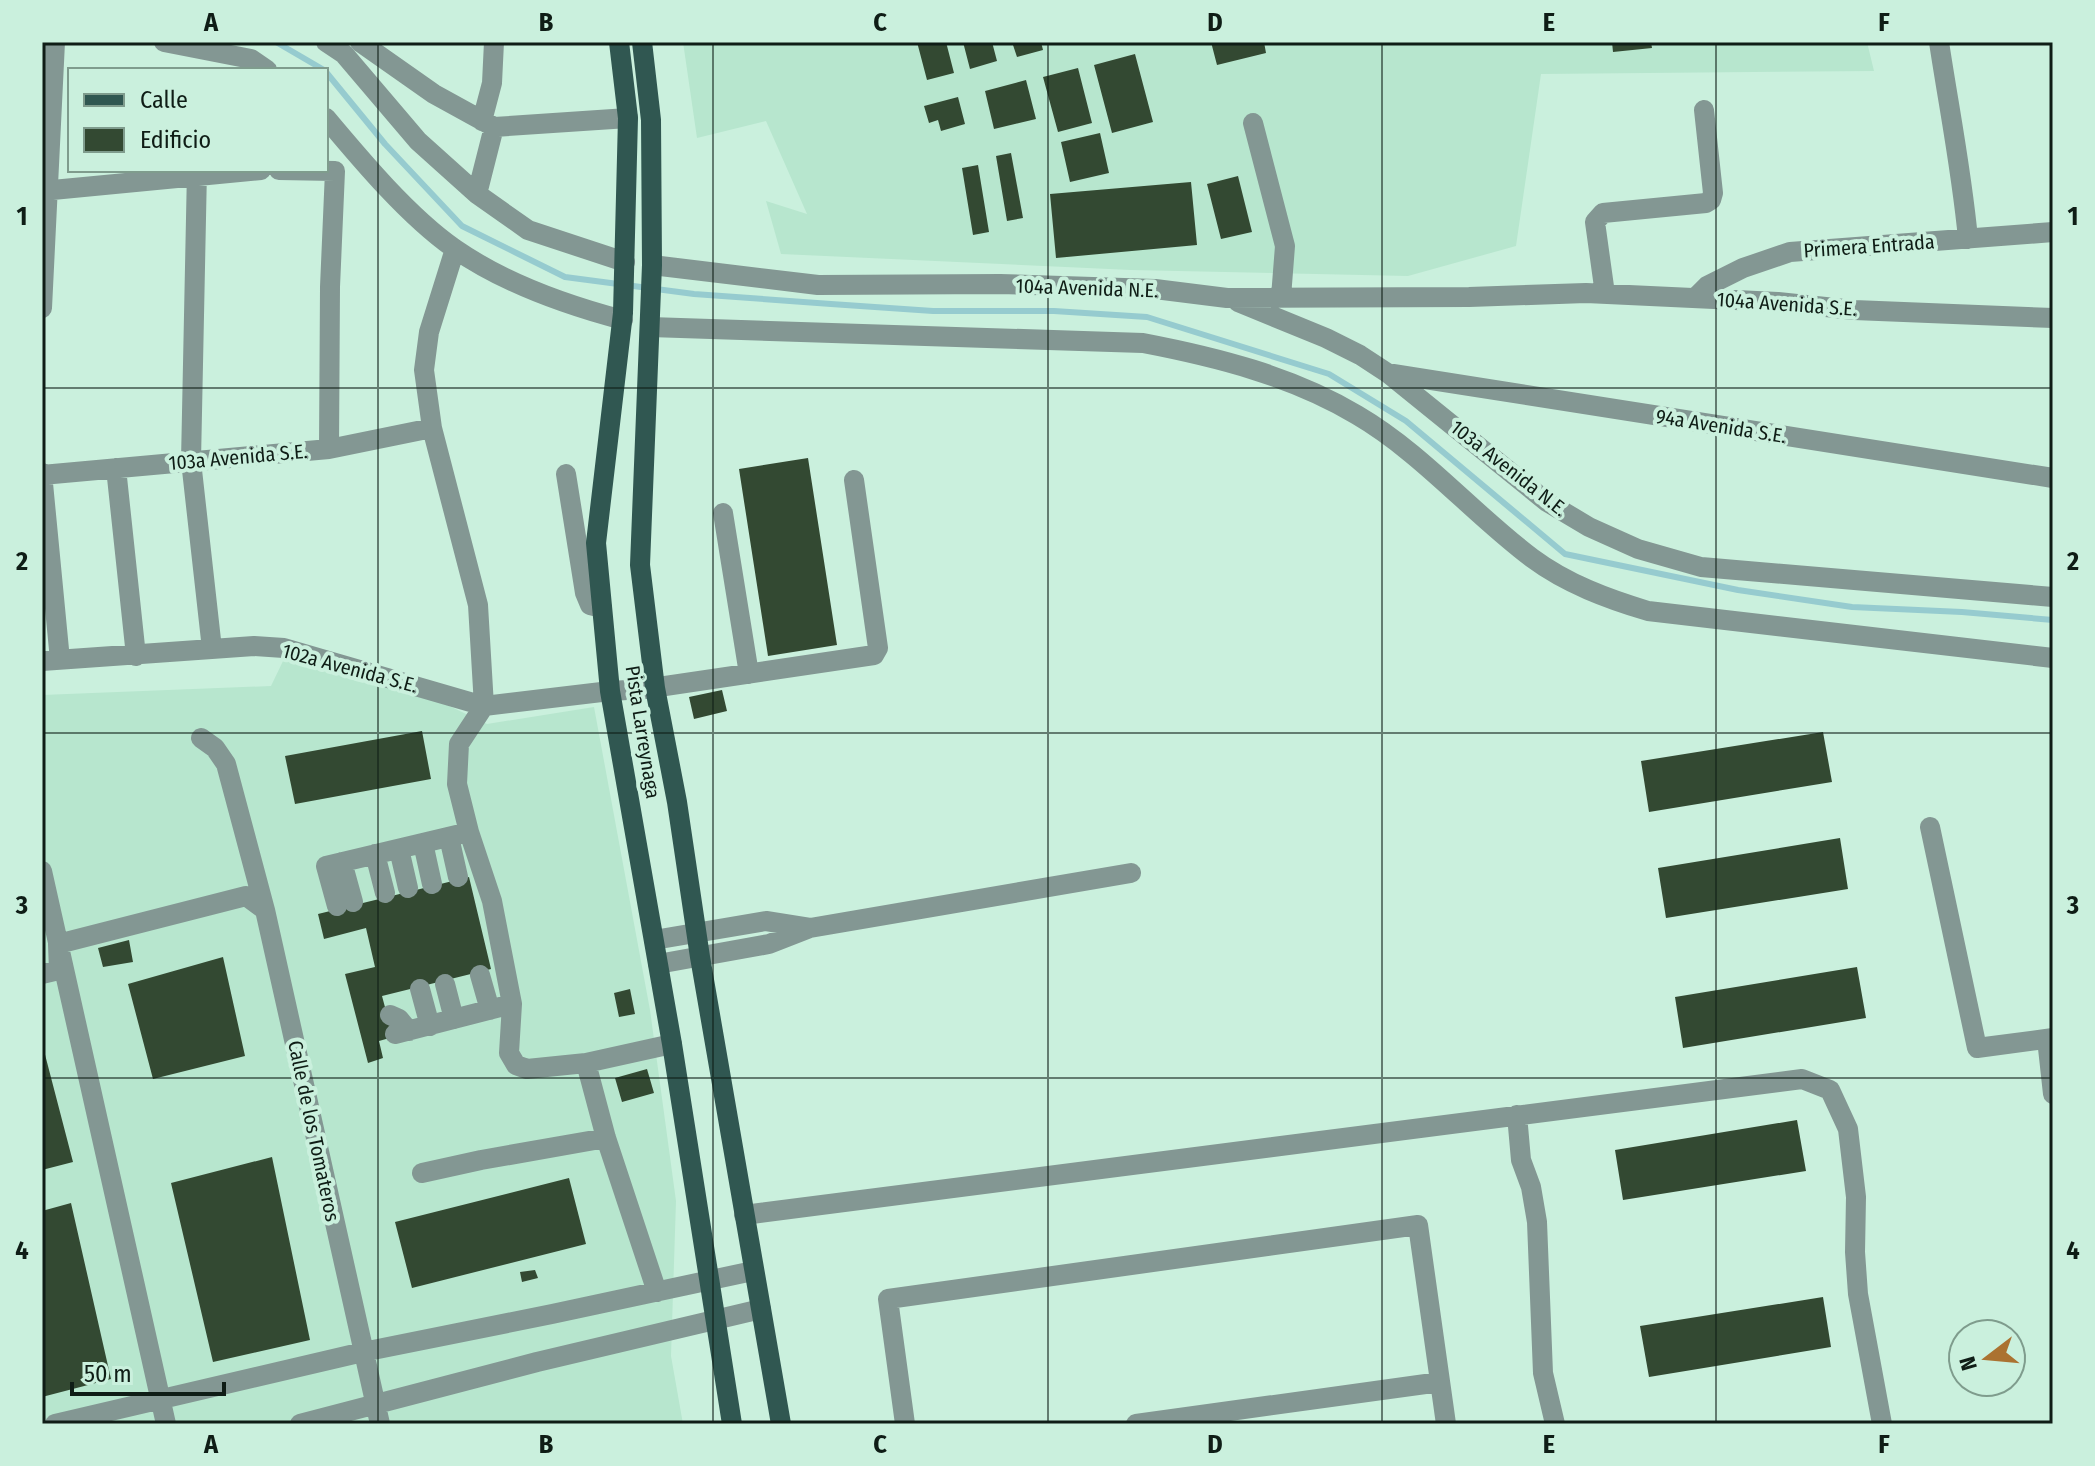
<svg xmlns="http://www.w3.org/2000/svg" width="2095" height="1466" font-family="'Fira Sans Condensed',sans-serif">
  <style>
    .built { fill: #b7e6ce }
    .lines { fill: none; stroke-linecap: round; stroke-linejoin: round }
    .stream { stroke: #96cbcf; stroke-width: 6 }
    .building { fill: #334932 }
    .minor { stroke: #839793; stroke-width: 20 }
    .major { stroke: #305751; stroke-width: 20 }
    .grid { fill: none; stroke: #0f1d16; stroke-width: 2; stroke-opacity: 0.55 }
    .labels { text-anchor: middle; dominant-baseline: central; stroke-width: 8; stroke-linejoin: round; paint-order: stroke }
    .street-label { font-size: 20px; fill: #0f1d16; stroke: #caf0dd }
    .neatline { fill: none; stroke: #0f1d16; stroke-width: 3 }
    .grid-label { font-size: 26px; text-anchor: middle; font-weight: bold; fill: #0f1d16 }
  </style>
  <rect width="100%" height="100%" fill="#caf0dd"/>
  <path class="built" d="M683,42H1867L1874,71L1541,74L1516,246L1408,276L1131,270L781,254L766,201L807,214L766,121L697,138Z
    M284,659L416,690L487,724L594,707L650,1010L676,1201L671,1356L683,1424H42V695L271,686Z"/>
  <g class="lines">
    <path class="stream" d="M276,42L324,70
      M326,72L385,144L462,226L565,277L694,294L831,304L933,311H1054L1147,317L1329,374L1406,421L1565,554L1738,590L1852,607L1962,612L2053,620"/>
  </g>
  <path class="building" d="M917,42H946L954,73L927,80Z
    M963,42H992L997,61L970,69Z
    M1012,42H1041L1043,50L1017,57Z
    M1211,42H1264L1266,53L1217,65Z
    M1612,42H1651L1652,48L1613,52Z
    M1135,54L1153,122L1112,133L1094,65Z
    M1078,68L1092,123L1058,132L1043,77Z
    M1026,80L1036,119L994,129L985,91Z
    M958,97L965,124L941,131L938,120L929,123L924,106Z
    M1100,133L1109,173L1070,182L1061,142Z
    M1011,153L1023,218L1007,221L996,156Z
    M978,165L989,232L973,235L962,168Z
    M1238,176L1252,232L1221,239L1207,184Z
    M1191,182L1197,245L1056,258L1050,194Z
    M808,458L837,645L768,656L739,469Z
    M722,690L727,711L694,719L689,697Z
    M422,731L431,779L295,804L285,756Z
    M1823,732L1832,782L1649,812L1641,761Z
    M1840,838L1848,889L1666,918L1658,868Z
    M469,877L491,969L382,996L393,1037L379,1041L383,1058L368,1063L345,974L375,967L366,928L324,939L318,914Z
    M129,940L133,962L103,967L98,948Z
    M223,957L245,1056L153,1079L128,984Z
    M1857,967L1866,1018L1683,1048L1675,997Z
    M630,989L635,1014L619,1017L614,993Z
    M42,1043L73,1162L42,1170Z
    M647,1069L654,1093L622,1102L615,1078Z
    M1797,1120L1806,1171L1623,1200L1615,1150Z
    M272,1157L310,1340L213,1362L171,1183Z
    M569,1178L586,1244L412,1288L395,1222Z
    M71,1203L111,1379L42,1397V1211Z
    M535,1270L538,1278L522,1282L520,1272Z
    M1823,1297L1831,1347L1649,1377L1640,1326Z"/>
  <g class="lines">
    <path class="minor" d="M164,42L251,59L267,70
      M326,42L344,54L418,141L477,194L528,230L625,262
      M360,42L434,94L494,127L628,118
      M1939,42C1949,108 1962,173 1968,239
      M326,118C362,161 409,217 455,249C504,283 566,305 623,320
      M482,121L492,83L494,42
      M1253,123L1285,246L1281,297
      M197,170L191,461L212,649
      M279,170L335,171L330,287L329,449
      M42,191L261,170
      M477,194L494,127
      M455,249L429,332L424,370L432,428L478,605L484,706L459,744L457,784L469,832L492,901L512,1004L509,1053L516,1065L527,1069L586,1063L672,1044
      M652,265L818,285L1000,284L1155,289L1227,298L1469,297L1586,293L1778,302L1854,310L2053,318
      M1605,294L1595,222L1603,213L1706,203L1711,200L1713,193L1704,110
      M1696,297L1707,286L1743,268L1790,252L2053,232
      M1238,302L1326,338L1360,355L1389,374L1547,502L1589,527L1638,549L1701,567L2053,597
      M42,308L55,42
      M650,327L1143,343C1216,357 1292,376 1357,415C1422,453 1472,513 1532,558C1567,584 1608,599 1648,611L2053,658
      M1393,374L2053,478
      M116,468L136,656
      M42,473L60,660
      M566,474L585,593L590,605L602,608
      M42,475L329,449L432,428
      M723,513L749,674
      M42,661L254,646L284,648L484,706L610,691L645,689L874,655L878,648L854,480
      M201,738L215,748L226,764L265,910L380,1424
      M1930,827L1977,1048L2053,1038
      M449,837L458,877
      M423,843L432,884
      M399,849L408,888
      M375,854L385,893
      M342,862L353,902
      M42,871L166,1424
      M337,906L326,866L469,832
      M654,940L766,921L810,928
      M658,964L769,944L810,928L1131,873
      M42,974L59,970L58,944L246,896L265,910
      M480,975L490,1010
      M445,984L454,1019
      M420,989L430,1026
      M390,1015L399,1019L409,1031
      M395,1034L512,1004
      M2047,1039L2053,1094
      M586,1063L606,1138L657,1292
      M1517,1115L1521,1160L1531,1187L1537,1222L1543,1373L1555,1424
      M422,1173L481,1160L606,1138
      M744,1215L1802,1079L1830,1090L1848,1129L1856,1197L1855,1252L1858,1294L1882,1424
      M55,1424L363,1352L552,1314L753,1271
      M300,1424L537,1362L761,1309
      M905,1424L888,1299L1418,1225L1446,1424
      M1136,1424L1440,1382"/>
    <path class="major" d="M619,42L628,118L623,313L596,543L610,691L672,1044L732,1424
      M642,42L651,120L652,265L640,565L655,688L677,802L700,957L781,1424"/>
  </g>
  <path class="grid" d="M378,42V1424M713,42V1424M1048,42V1424M1382,42V1424M1716,42V1424M42,388H2053M42,733H2053M42,1078H2053"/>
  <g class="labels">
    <g class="street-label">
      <text transform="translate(1869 246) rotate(-4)">Primera Entrada</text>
      <text transform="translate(1087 288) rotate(2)">104a Avenida N.E.</text>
      <text transform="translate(1787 304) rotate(4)">104a Avenida S.E.</text>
      <text transform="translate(1721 426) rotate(9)">94a Avenida S.E.</text>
      <text transform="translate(238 457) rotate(-5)">103a Avenida S.E.</text>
      <text transform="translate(1509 468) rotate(38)">103a Avenida N.E.</text>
      <text transform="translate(350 668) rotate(15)">102a Avenida S.E.</text>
      <text transform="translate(643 732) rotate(81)">Pista Larreynaga</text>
      <text transform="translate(314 1131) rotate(78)">Calle de los Tomateros</text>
    </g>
  </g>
  <rect width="2095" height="1466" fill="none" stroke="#caf0dd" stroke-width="88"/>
  <rect x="68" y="68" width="260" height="104" fill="#caf0dd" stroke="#7f9c8d" stroke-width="2"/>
  <rect x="84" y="94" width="40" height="12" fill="#305751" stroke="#7f9c8d" stroke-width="2"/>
  <text x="140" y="108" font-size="24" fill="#0f1d16">Calle</text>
  <rect x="84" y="128" width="40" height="24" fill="#334932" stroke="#7f9c8d" stroke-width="2"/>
  <text x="140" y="148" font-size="24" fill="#0f1d16">Edificio</text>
  <g transform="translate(1987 1358) rotate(254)"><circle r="38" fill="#caf0dd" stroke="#7f9c8d" stroke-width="2"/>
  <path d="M0-6L14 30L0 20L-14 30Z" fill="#ab7231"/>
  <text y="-12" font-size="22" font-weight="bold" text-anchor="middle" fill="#0f1d16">N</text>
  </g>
  <path d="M72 1382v12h152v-12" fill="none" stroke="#0f1d16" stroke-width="4"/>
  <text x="84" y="1382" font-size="24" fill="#0f1d16" stroke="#caf0dd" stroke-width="6" paint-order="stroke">50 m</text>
  <rect x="44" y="44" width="2007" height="1378" class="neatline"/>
  <g class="grid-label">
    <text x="211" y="31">A</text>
    <text x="546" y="31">B</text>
    <text x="880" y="31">C</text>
    <text x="1215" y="31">D</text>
    <text x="1549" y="31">E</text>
    <text x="1884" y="31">F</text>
    <text x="22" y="225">1</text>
    <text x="2073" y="225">1</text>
    <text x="22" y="570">2</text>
    <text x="2073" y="570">2</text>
    <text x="22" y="914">3</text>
    <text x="2073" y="914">3</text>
    <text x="22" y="1259">4</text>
    <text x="2073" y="1259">4</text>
    <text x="211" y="1453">A</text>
    <text x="546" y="1453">B</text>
    <text x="880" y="1453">C</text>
    <text x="1215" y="1453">D</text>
    <text x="1549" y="1453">E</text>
    <text x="1884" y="1453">F</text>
  </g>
</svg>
